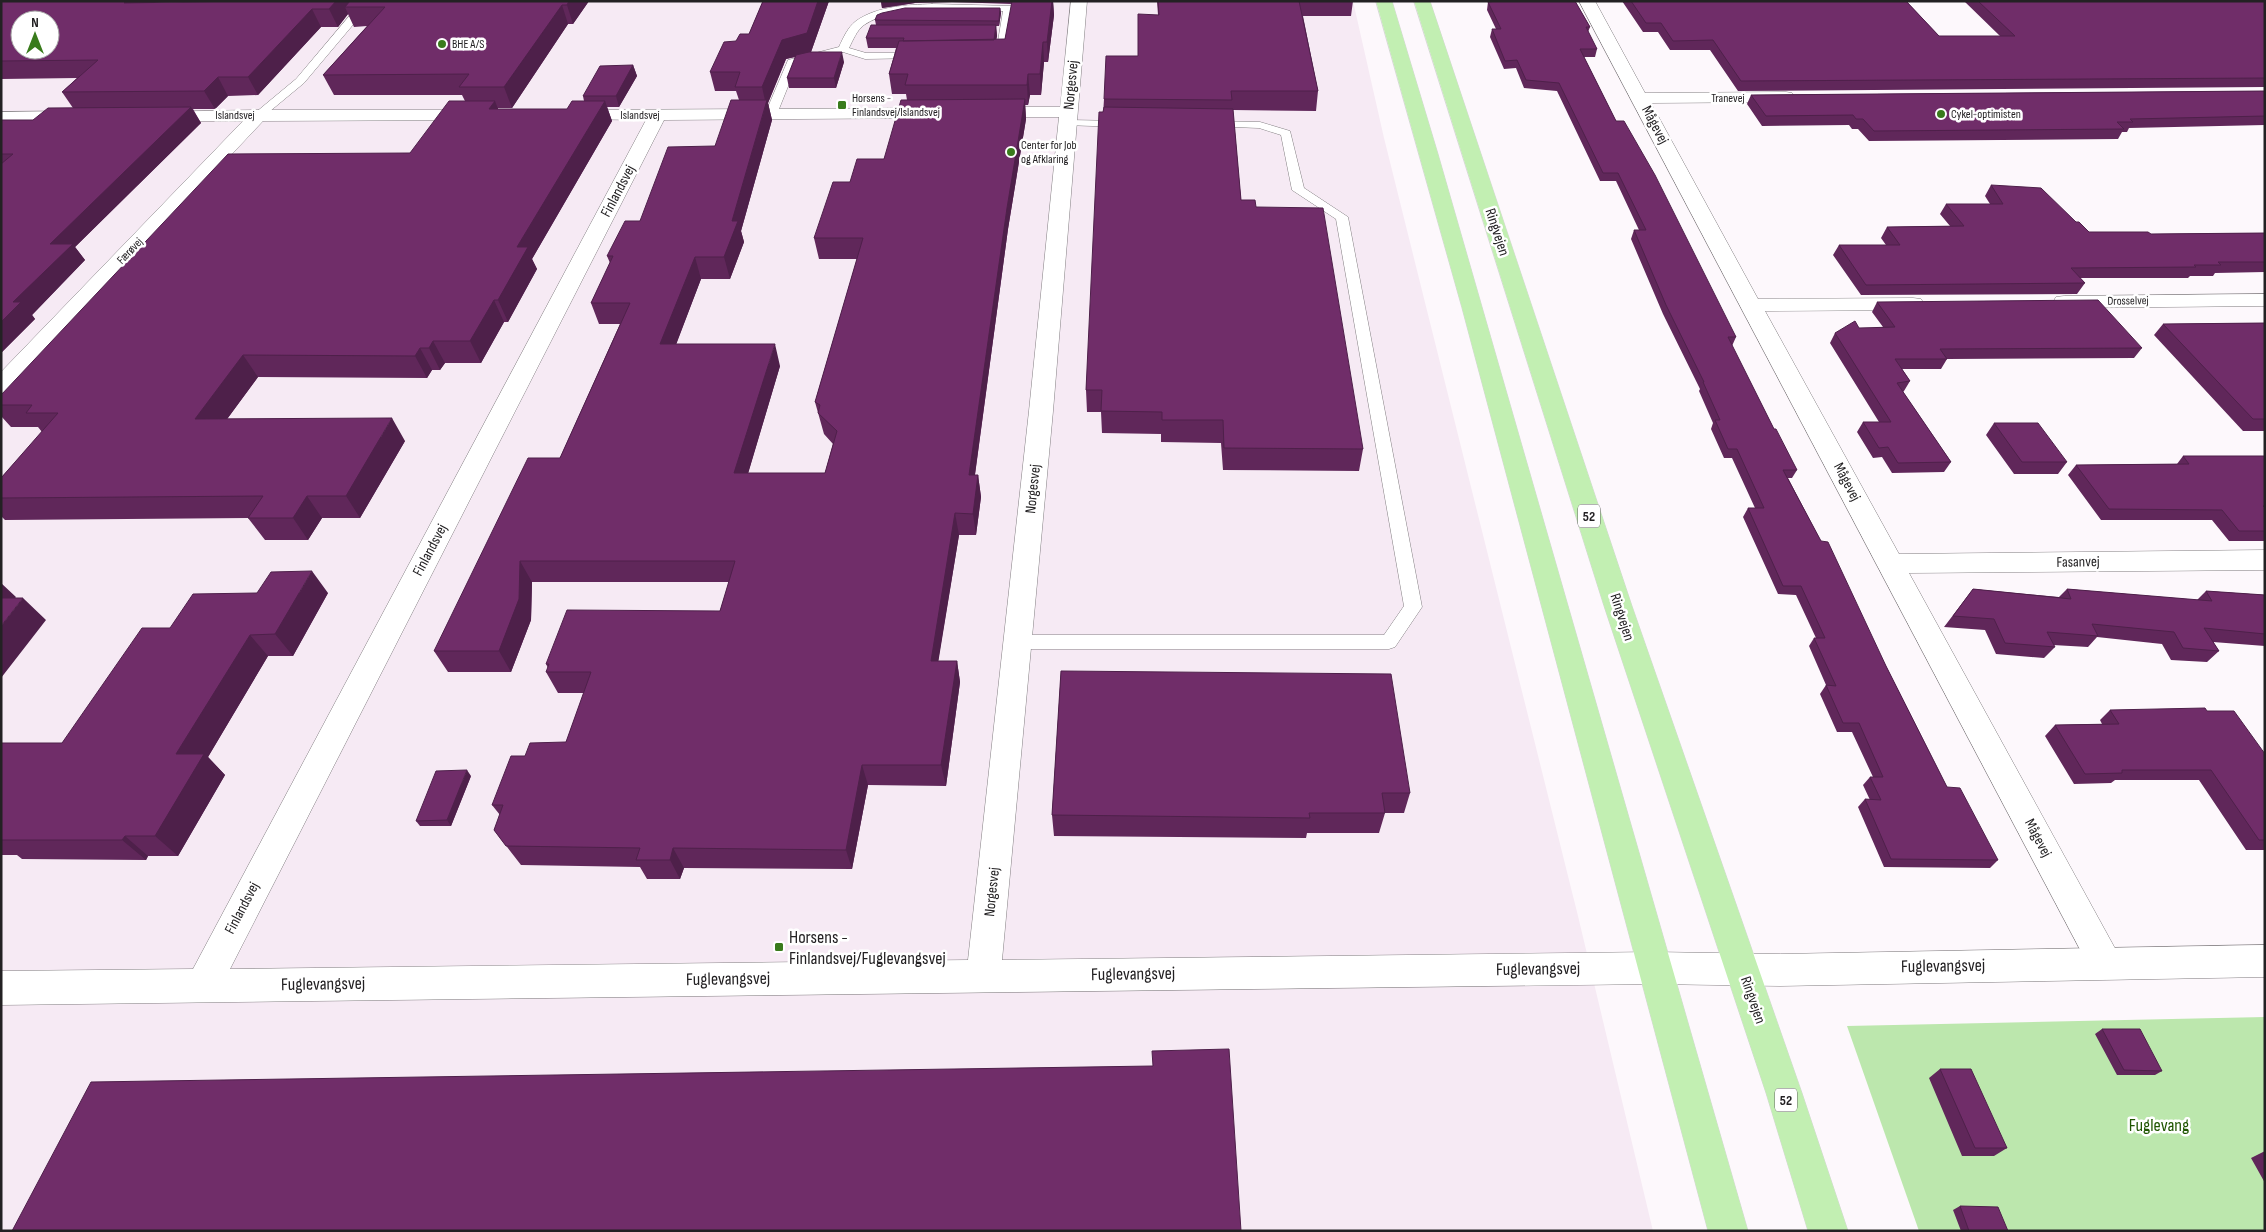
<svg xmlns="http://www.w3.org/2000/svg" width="2266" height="1232" font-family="'Sofia Sans Condensed',sans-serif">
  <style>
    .built { fill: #f6eaf4; fill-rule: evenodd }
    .green { fill: #bce7ad }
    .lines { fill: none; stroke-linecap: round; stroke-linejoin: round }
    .lane-casing { stroke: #837f82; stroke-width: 1 }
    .street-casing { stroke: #837f82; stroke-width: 1 }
    .secondary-casing { stroke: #837f82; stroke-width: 1 }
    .primary-casing { stroke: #d7d7d7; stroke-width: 1 }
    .lane { fill: #fff; fill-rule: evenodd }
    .street { fill: #fff; fill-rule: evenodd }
    .secondary { fill: #fff; fill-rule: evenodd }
    .primary { fill: #c2efb2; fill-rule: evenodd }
    .wall { fill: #60275a }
    .shaded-wall { fill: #4e204a }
    .building { fill: #702d69; stroke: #4e204a; fill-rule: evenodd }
    .poi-dot { fill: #397b1c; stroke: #fff; stroke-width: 2 }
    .labels { text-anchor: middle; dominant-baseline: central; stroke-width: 5; stroke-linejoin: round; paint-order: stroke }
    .far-poi-label { font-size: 12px; fill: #232123; stroke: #fff; text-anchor: start }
    .far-street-label { font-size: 12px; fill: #232123; stroke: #fff }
    .shield { fill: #fff; stroke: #656465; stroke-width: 1 }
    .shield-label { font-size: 14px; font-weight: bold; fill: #232123 }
    .street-label { font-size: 15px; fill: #232123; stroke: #fff }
    .near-poi-label { font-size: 18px; fill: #232123; stroke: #fff; text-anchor: start }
    .near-street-label { font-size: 18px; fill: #232123; stroke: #fff }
    .near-park-label { font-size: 18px; fill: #1f5500; stroke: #fff }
  </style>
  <rect width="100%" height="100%" fill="#fdf8fc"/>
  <path class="built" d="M1,1H1353L1384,138L1578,916L1653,1231H1ZM20,20H50V50H20Z"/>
  <path class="green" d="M2265,1017V1231H1919L1847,1026Z"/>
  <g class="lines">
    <g class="lane-casing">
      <path id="lane" d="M362,1H373L304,83L263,117H255L253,115L255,113L296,79Z
        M932,4L1013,6L1014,8L1005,58L994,59L989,56L996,53L1003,11C963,10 898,2 864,25C857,30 853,40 849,48L866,53H918L923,56L922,58L865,59L843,52L797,64L777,114L771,117L765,114L788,60L839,47C843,38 848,27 856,21C877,6 907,5 932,4Z
        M1068,120L1122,121L1128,124L1122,127L1064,125L1062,123Z
        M1211,121L1260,122L1290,131L1304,188L1348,217L1422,607L1395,647L1389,649H1018L1012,647L1009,642L1012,637L1018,635H1384L1404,606L1336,219L1292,190L1281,135L1259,128L1207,126L1205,124Z"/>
    </g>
    <g class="street-casing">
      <path id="street" d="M1071,1H1087L1053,411L1002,960L1653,952L1665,957L1670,968L1665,979L1653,984L1,1005V971L193,969L646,120L567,119L564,115L567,111L573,110L935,108L941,109L944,113L941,117L935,118L664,120L230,969L968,960L1029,411L1059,117H988L982,116L979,112L982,108L988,107H1060Z
        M1579,1H1595L1645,93L1786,92L1792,93L1795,97L1792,101L1786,102L1651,103L1758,299L1913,298L1921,299L1924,304L1921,309L1913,310L1765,311L1899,554L2265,550V570L1909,573L2117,952L2122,963L2117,974L2105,979L2093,974Z
        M259,110H475L481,111L484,115L481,119L475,120L263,121L9,391L1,393V372L243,121H158L152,120L149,116L152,112Z
        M75,111L81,112L84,116L81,120L1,122V112Z
        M2265,294V306L2064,308L2056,307L2053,302L2056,297L2064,296Z"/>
    </g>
    <g class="secondary-casing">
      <path id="secondary" d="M2265,945V977L1780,986L1653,984L1641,979L1636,968L1641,957L1653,952L1780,954Z"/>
    </g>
    <g class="primary-casing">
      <path id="primary" d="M1376,1H1392L1438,154L1748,1231H1708L1462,308Z
        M1414,1H1430L1632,606L1802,1093L1848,1231H1808L1766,1093L1604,606Z"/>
    </g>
    <use href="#lane" class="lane"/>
    <use href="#street" class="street"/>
    <use href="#secondary" class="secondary"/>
    <use href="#primary" class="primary"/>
  </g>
  <path class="wall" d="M1,1L155,3L589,1L573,24H568L512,108H498V109H567L584,101L583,96L633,65L637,76L619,107H607L612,121L532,259L537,269L508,322H504L481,363H445L440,370H432L427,378L258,377L227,419L405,441L360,518H322L308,540H265L248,518L5,520L1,516V478L42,432L38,427H11L1,416V395L410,153L465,101L462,95H334L323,75L367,26L354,27L348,14L338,27H321L258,95L228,96L215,109H193L201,123L75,247L85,260L32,315L35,319L1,353V120H33L73,108L62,92L77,78L1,79Z
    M763,1H829L811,52L844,62L836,88H789L787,78L796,57L786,59L768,103L772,120L741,231L744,242L730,279H701L676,344L780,366L748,473H825L833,444L824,434L815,402L857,259H819L814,238L850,182L884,159L907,100L906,94H892L889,74L896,48H868L866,38L876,25L875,20L1000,8L1001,13L999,26H996L997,36L996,40L1005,39L1012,4L952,2L915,3L882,8L881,1H1053L1054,15L1048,62H1044L1041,95H1030L1028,105H1025L1026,119L1008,229L975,475H978L981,497L976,535H959L938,661H957L960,682L946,786L868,785L852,869L684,868L680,879H647L640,867L521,865L494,830L500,815L492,805L525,756L566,742L584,693H558L546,672L548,668L546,664L720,611L729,582H532L531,620L511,672H448L434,651L560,458L620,324H599L591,303L610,263L607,256L640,221L715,146L739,100L736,91H715L710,72L736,41L749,34Z
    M1157,1H1353L1351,16H1303L1318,91L1316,111L1233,110L1241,200L1256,207L1363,449L1359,471L1223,470L1221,443L1161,442V434L1102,433L1101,412H1087L1086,390L1104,99L1138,56L1158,15Z
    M1493,1H1575L1590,27L1588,32L1597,49L1595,57H1584L1616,121L1736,337L1732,346L1774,429L1797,470L1792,478H1788L1886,666L1947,787L1998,860L1990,868L1884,867L1858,807L1865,799L1870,800L1863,785L1870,777H1873L1852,732H1837L1820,694L1826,685L1809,646L1814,638H1816L1796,595L1778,594L1743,517L1748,508H1755L1732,458H1724L1711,429L1713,423L1699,391L1700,389L1663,314L1631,239L1634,230H1639L1616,181H1600L1557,91L1524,88L1516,68L1504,69L1490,37L1492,29H1496L1487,10L1488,2H1494Z
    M1622,1H1906L1939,36H2000L1964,1H2265V87L1738,91L1710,50H1670L1658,32H1643Z
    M2265,91V125L2129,128L2127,132H2122L2118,139L1869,141L1858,129H1852L1849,125L1762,126L1747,104L1751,95Z
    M1991,185L2076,222L2089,232L2151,234L2265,233V272L2215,273L2213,276H2190L2188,278H2080L2085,283L2077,294L1861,295L1833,255L1839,245H1886L1881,238L1887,227L1950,226L1940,214L1946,204H1990L1985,196Z
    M1877,302L2142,348L2134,358L1947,359L1941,369H1902L1910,381L1904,391L1903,392L1951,462L1944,472L1892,473L1882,457L1873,458L1857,432L1863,422H1879L1830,343L1835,333L1883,327L1872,312Z
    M2265,323V431H2243L2154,335L2163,324Z
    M1994,423L2067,462L2058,474H2014L1986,435Z
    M2183,456H2265V541H2229L2212,520H2101L2068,475L2076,465L2177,464Z
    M1973,589L2059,597L2067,589L2197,600L2206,591L2265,595V646L2213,642L2219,651L2207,662L2171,660L2162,644L2097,637L2088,647L2053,645L2055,647L2044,658L1996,654L1985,630L1944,627Z
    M257,593H328L293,656H268L208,757L225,775L178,856H148L146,860L22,859L17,855H1V743H62L170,628Z
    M1061,671L1410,793L1404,813H1385L1379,833H1307L1306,838L1054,836L1052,815Z
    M2110,710L2207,711L2265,754V850H2246L2199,780H2115L2111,783L2074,784L2045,736L2055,725L2102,724L2100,720Z
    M471,776L451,826H420L416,821Z
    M2102,1029L2162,1071L2155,1075H2117L2095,1034Z
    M1940,1069L2007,1148L1994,1156H1962L1929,1078Z
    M2265,1151V1183L2251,1158Z
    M1960,1206L2008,1231H1961L1953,1210Z"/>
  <path class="shaded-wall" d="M126,1H157L134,20L124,3Z
    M336,1H359L345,7L348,14L338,27L329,9Z
    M569,1H589L573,24L567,5Z
    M818,1H829L811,52L786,59L768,103L772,120L741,231L744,242L730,279L724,257L732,221L766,105L762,87L782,40Z
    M881,1H915V3L882,8Z
    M1052,1H1053L1054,15L1048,62L1047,42Z
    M562,5L568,24L512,108L504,87Z
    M1000,8L1001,13L999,26V21Z
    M312,9L321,27L258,95L248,77Z
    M996,25L997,36L994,51V41Z
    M1043,42L1044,62L1041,95L1040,74Z
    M842,52L844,62L836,88L834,78Z
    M633,65L637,76L619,107L616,96Z
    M1028,74L1030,95L1028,105L1027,85Z
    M218,77L228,96L215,109L204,91Z
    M1025,99L1026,119L1008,229L972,496L969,475L1007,208Z
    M495,101L503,122L489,109Z
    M605,101L612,121L532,259L537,269L508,322L498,300L517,247Z
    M191,107L201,123L75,247L85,260L32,315L35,319L1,353V322L50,244Z
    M695,257L701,279L668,366L660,344Z
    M494,300L504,322L481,363L470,341Z
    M433,341L445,363L440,370L429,348Z
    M775,344L780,366L742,494L734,473Z
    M420,348L432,370L427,378L415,356Z
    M243,355L258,377L211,441L195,419Z
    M392,418L405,441L360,518L346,496Z
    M978,475L981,497L976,535L973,514Z
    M307,496L322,518L308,540L293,518Z
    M955,513L959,535L935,682L931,661Z
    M520,561L532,582L531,620L511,672L499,651Z
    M312,571L328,593L293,656L275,634Z
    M1,583L16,597L1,615Z
    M23,598L46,620L1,678V626Z
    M250,635L268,656L208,757L225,775L178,856L155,836L176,754Z
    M957,661L960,682L946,786L941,765Z
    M862,765L868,785L852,869L846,850Z
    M467,770L471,776L451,826L447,820Z
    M125,836L148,856L146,860L122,840Z
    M673,848L684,868L680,879L670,860Z"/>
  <path class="building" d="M1,1H126L124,3L243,1H336L329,9H312L248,77H218L204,91L62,92L98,60L1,61ZM20,20H50V50H20Z
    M350,1H569L567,5H562L504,87H459L469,74L323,75L385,7H345Z
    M763,1H818L807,33L782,40L762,87H735L740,72H710L724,42L736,41L740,34H749Z
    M1012,1H1052L1047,42H1043L1040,74H1028L1027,85H905L908,74H889L899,41L1005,39Z
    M1158,1H1299L1318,91H1231L1232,100L1104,99L1106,56H1138V14L1159,15Z
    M1498,1H1575L1590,27H1586L1597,49H1580L1616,121H1624L1655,175L1736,337H1728L1774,429H1776L1797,470H1783L1821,541L1828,542L1886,666L1947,787L1960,788L1998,860L1891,859L1865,799L1881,800L1870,777H1883L1859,723H1843L1826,685L1836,686L1814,638H1825L1801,586H1783L1748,508H1764L1737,449H1728L1715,420H1720L1703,382H1704L1666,305L1634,230H1646L1618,173H1603L1559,83L1526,80L1517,60L1505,61L1492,29H1501L1488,2Z
    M1631,1H1906L1939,36H2015L1978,1H2265V78L1741,81L1713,40L1673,41L1661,23H1646Z
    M905,8H1000L999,21L875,20L877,15L882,13Z
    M871,25H996L994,40L903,41L904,38H866Z
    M809,52H842L834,78H787L796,55Z
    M633,65L616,96H583L600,66Z
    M2265,91V116L2130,119L2133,122H2117L2124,129L1874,131L1863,119H1856L1853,115L1766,116L1751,95Z
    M1025,99L1007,208L969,475H978L973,514L955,513L931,661H957L941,765H862L846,850L673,848L670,860H636L640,848L506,846L494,830L503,805H492L511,756H525L530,743L566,742L591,672H546L549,664H546L567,610L720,611L735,561H520L519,599L499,651H434L528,458H560L630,303H591L613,256H607L625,221H640L668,147L715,146L731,100H767L732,221H738L724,257H695L660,344H775L734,473H825L837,431L818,413L820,405L815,402L863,238H814L833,182H850L857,159H884L901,100Z
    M449,101H495L489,109H567L572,101H605L517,247H528L498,300H494L470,341H433L429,348H420L415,356L243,355L195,419L392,418L346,496H307L293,518H248L263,496L1,498V478L58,413H26L32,405H1V395L228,154L410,153Z
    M191,107L50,244H73L13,302H21L1,322V164L13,154H1V120H33L48,108Z
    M1104,107L1233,109L1241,200H1255L1256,207L1323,208L1363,449L1224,448L1223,420H1162V412L1101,411L1102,390H1086L1099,112H1103Z
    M1991,185L2041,188L2076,222H2079L2089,232H2148L2151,234L2265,233V262H2218L2221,265H2194L2196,267L2071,268L2085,283L1866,285L1839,245H1900L1887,227L1964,226L1946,204H2003Z
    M2098,300L2142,348L1940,349L1947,359H1895L1910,381L1897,383L1951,462L1898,463L1888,447L1879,448L1863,422H1891L1835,333L1855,321L1859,328L1895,327L1877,302Z
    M2265,323V419H2253L2163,324Z
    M1994,423H2038L2067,462H2022Z
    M2183,456H2265V506H2263L2265,507V531H2239L2222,510L2109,509L2076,465L2189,464Z
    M312,571L275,634L250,635L176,754H204L155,836H125L122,840H1V743H62L142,628H170L193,594L257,593L271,572Z
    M1973,589L2071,599L2067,589L2212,601L2206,591L2265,595V634L2204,628L2219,651L2183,648L2174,632L2092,624L2098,636L2047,632L2055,647L2005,643L1994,619L1953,616Z
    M1,598H23L1,626Z
    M1061,671L1391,674L1410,793H1382L1385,813H1309L1310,818L1052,815Z
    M2205,708L2207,711H2234L2265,754V840H2259L2211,770H2122V773L2085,774L2055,725L2119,724L2110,710Z
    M467,770L447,820L416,821L436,771Z
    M2102,1029H2140L2162,1071L2124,1070Z
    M1229,1049L1241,1231H12L91,1082L1153,1066L1152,1051Z
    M1940,1069H1971L2007,1148H1975Z
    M1960,1206L1998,1207L2008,1231H1969Z"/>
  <g class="poi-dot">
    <circle cx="442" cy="44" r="5"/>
    <rect x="837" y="100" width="10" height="10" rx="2.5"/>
    <circle cx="1941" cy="114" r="5"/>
    <circle cx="1011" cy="152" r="5"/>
    <rect x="774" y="942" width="10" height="10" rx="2.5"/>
  </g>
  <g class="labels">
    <g class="far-poi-label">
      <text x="452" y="44">BHE A/S</text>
      <text x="852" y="98">Horsens -<tspan x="852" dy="14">Finlandsvej/Islandsvej</tspan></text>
      <text x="1951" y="114">Cykel-optimisten</text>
      <text x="1021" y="145">Center for Job<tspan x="1021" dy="14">og Afklaring</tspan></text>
    </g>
    <g class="far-street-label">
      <text x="1728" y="98">Tranevej</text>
      <text x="235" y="115">Islandsvej</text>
      <text x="640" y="115">Islandsvej</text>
      <text transform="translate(130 251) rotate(-46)">Færøvej</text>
      <text transform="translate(2128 301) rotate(-1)">Drosselvej</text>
    </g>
    <g class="shield">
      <rect x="1578" y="504.5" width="22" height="23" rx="4"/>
      <rect x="1775" y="1088.5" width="22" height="23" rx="4"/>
    </g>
    <g class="shield-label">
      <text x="1589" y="516">52</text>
      <text x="1786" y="1100">52</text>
    </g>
    <g class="street-label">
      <text transform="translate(1071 85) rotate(-85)">Norgesvej</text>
      <text transform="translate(1655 125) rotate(62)">Mågevej</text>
      <text transform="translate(618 191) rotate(-62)">Finlandsvej</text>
      <text transform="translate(1497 232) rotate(72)">Ringvejen</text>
      <text transform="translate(1847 482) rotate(62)">Mågevej</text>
      <text transform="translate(1033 489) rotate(-84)">Norgesvej</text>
      <text transform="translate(430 550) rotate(-62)">Finlandsvej</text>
      <text transform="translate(2078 562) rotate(-1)">Fasanvej</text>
      <text transform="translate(1622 617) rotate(72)">Ringvejen</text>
      <text transform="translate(2038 838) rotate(62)">Mågevej</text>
      <text transform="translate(992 892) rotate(-84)">Norgesvej</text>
      <text transform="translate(242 908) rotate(-62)">Finlandsvej</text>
      <text transform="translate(1753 1000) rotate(71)">Ringvejen</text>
    </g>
    <g class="near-poi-label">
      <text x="789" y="937">Horsens -<tspan x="789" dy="21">Finlandsvej/Fuglevangsvej</tspan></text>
    </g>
    <g class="near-street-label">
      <text transform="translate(1943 966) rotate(-1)">Fuglevangsvej</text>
      <text transform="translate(1538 969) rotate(-1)">Fuglevangsvej</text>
      <text transform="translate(1133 974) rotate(-1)">Fuglevangsvej</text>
      <text transform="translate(728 979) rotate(-1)">Fuglevangsvej</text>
      <text transform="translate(323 984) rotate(-1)">Fuglevangsvej</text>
    </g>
    <g class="near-park-label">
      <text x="2159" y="1125">Fuglevang</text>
    </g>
  </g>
  <rect width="2266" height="1232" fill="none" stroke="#232123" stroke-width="5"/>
  <g transform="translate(35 35)"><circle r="24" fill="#ffffff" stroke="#a7a6a7"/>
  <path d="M0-4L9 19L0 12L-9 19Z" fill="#397b1c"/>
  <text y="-8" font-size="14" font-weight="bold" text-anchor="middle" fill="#232123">N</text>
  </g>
</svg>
